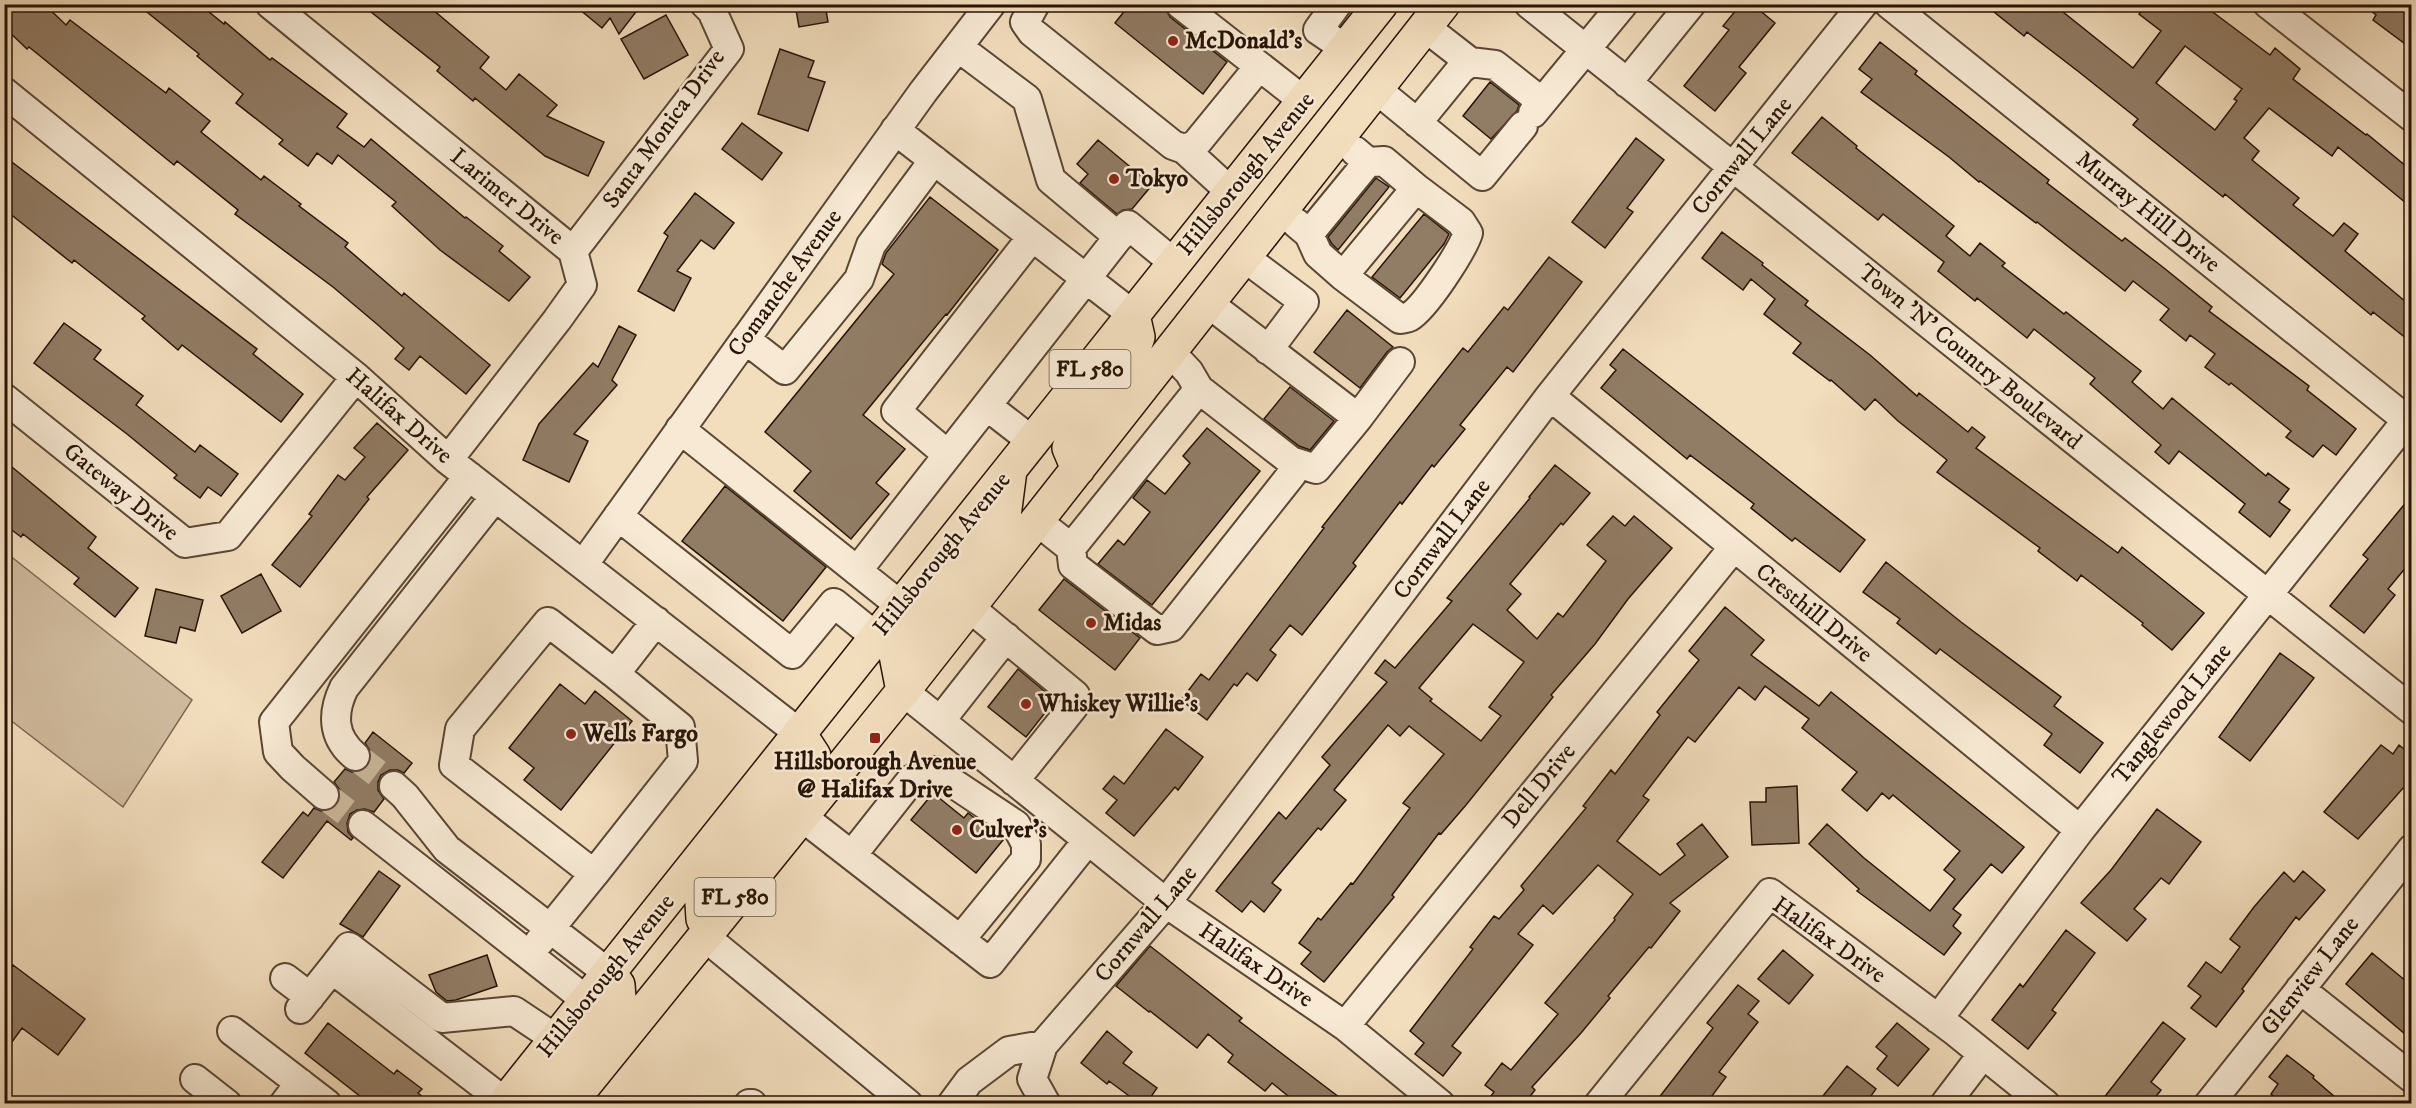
<svg xmlns="http://www.w3.org/2000/svg" width="2416" height="1108" font-family="'IM FELL DW Pica',serif">
  <style>
    .green { fill: #d0bb9e; stroke: #7c6752; stroke-width: 1.5 }
    .building { fill: #917c65; stroke: #281306; stroke-width: 1.5; fill-rule: evenodd }
    .lines { fill: none; stroke-linecap: round; stroke-linejoin: round }
    .minor-tunnel { stroke: #cab598; stroke-width: 28; stroke-dasharray: 28 14; stroke-linecap: butt }
    .minor-casing { stroke: #5a4634; stroke-width: 32 }
    .major-casing { stroke: #281306; stroke-width: 36 }
    .minor { stroke: #f7e9d4; stroke-width: 28 }
    .major { stroke: #f2ddbd; stroke-width: 33 }
    .poi-dot { fill: #8f2418; stroke: #f7e9d4; stroke-width: 2 }
    .labels { text-anchor: middle; dominant-baseline: central; stroke-width: 5; stroke-linejoin: round; paint-order: stroke }
    .shield { fill: #f7e9d4; stroke: #665344; stroke-width: 1.5 }
    .shield-label { font-size: 22px; font-weight: bold; fill: #281306 }
    .poi-label { font-size: 24px; font-weight: bold; fill: #281306; stroke: #f7e9d4; text-anchor: start }
    .street-label { font-size: 24px; fill: #281306; stroke: #f7e9d4 }
  </style>
  <rect width="100%" height="100%" fill="#f2ddbd"/>
  <filter id="stains"><feTurbulence type="fractalNoise" baseFrequency=".00333" numOctaves="4"/><feColorMatrix values="0 0 0 0 .2 0 0 0 0 .09 0 0 0 0 .02 0 0 0 .5 -.17"/></filter>
  <radialGradient id="worn" r=".72"><stop offset=".6" stop-color="#630" stop-opacity="0"/><stop offset="1" stop-color="#630" stop-opacity=".3"/></radialGradient>
  <path class="green" d="M4,551L192,700L123,807L5,716Z"/>
  <path class="building" d="M4,4H44L66,25L70,20L166,93L169,88L210,121L201,132L261,180L264,176L301,204L299,206L348,243L345,247L402,296L404,293L490,365L466,394L420,356L409,370L395,359L404,348L378,325L333,287L235,214L238,210L177,161L174,165L29,47L27,49L4,27Z
    M137,4H199L224,24L225,22L270,60L272,58L347,114L337,127L364,147L371,139L465,218L466,217L503,246L499,251L530,277L509,301L440,250L392,206L396,202L338,155L332,164L317,153L308,166L279,144L283,140L236,103L243,94L197,56L199,54Z
    M361,4H426L489,57L480,68L506,90L519,74L557,105L547,116L604,142L588,176L545,156L475,98L473,101L437,71L440,67Z
    M573,4H642L619,34L610,18L602,28Z
    M795,4H825L828,22L799,27Z
    M1130,4H1163L1170,17L1227,62L1203,94L1115,23Z
    M1741,4H1752L1775,23L1739,67L1746,73L1715,111L1684,86L1729,30L1723,26Z
    M1984,4H2053L2133,68L2161,31L2139,14L2147,4H2202L2270,55L2275,48L2300,69L2293,79L2366,135L2367,134L2412,171V208L2338,147L2332,156L2269,108L2244,138L2259,151L2252,160L2299,198L2293,205L2333,236L2344,223L2358,234L2345,251L2412,307V343L2373,312L2371,315L2225,194L2223,197L2133,125L2138,119L2079,72L2027,32L2024,36ZM2185,46L2242,89L2234,99L2237,101L2215,130L2156,83Z
    M2363,4H2412V49L2373,20L2376,15Z
    M666,15L688,55L644,79L621,39Z
    M1880,42L1917,71L1915,74L2049,180L2047,183L2122,241L2125,238L2164,268L2212,307L2209,311L2309,386L2307,390L2356,429L2336,455L2323,445L2313,457L2286,437L2291,431L2231,383L2229,385L2205,367L2215,354L2190,335L2186,341L2160,320L2169,309L2133,281L2125,291L2037,222L2036,223L1980,181L1979,182L1949,157L1861,92L1872,79L1859,69Z
    M780,49L814,61L808,77L825,82L808,131L758,114Z
    M1490,82L1519,105L1517,111L1491,139L1463,116Z
    M1822,117L1857,146L1856,148L1954,226L1946,236L1970,256L1980,243L2005,263L2002,266L2064,314L2066,312L2141,371L2132,382L2163,409L2172,398L2266,476L2268,473L2289,489L2279,502L2290,510L2270,537L2239,512L2245,504L2179,451L2169,464L2155,452L2161,445L2090,384L2095,378L2034,329L2027,338L1977,298L1975,301L1938,271L1944,262L1883,214L1878,220L1792,153Z
    M742,123L782,153L762,180L722,149Z
    M1636,138L1664,160L1627,208L1633,212L1605,248L1572,222Z
    M1098,140L1152,185L1132,209L1123,210L1117,214L1080,183L1088,174L1077,164Z
    M4,156L257,349L253,354L303,394L281,422L182,345L178,350L142,319L145,316L74,260L72,263L4,209Z
    M1376,178L1389,187L1338,250L1332,244L1328,237Z
    M695,193L734,223L714,249L701,240L677,271L691,278L674,311L638,291L668,236L664,233Z
    M930,197L998,250L947,315L946,314L863,415L905,449L876,483L889,494L851,539L794,491L811,471L765,432L894,274L882,264L886,253Z
    M1424,214L1449,234L1444,244L1400,298L1372,277Z
    M1722,232L1763,263L1762,265L1808,301L1805,305L1870,355L1917,396L1919,393L1968,432L1972,427L1985,437L1976,448L2118,553L2122,547L2204,613L2172,650L2142,625L2143,623L2081,575L2077,581L2038,551L2040,548L1937,472L1947,460L1898,421L1875,399L1865,410L1831,380L1830,381L1793,353L1801,343L1764,314L1775,299L1751,279L1743,290L1702,258Z
    M1549,257L1582,282L1513,372L1507,367L1460,425L1465,429L1434,467L1432,465L1402,504L1400,502L1353,563L1356,566L1302,635L1290,625L1270,650L1276,655L1257,681L1247,673L1237,686L1234,684L1207,720L1181,700L1201,674L1209,680L1324,528L1322,527L1463,348L1468,352L1504,307L1508,310Z
    M1347,310L1393,347L1387,352L1360,388L1314,352Z
    M64,323L101,350L94,359L143,396L136,405L195,452L200,445L238,474L221,496L208,487L200,498L174,478L177,475L127,434L34,363Z
    M619,326L636,335L612,380L617,385L574,434L588,441L569,482L523,460L539,424L593,363L598,367Z
    M1623,349L1865,540L1840,572L1795,538L1792,541L1751,508L1754,504L1690,455L1687,459L1601,388L1616,370L1610,365Z
    M1290,387L1334,421L1310,450L1299,446L1264,419Z
    M377,423L408,450L367,497L369,499L300,587L272,565L312,516L309,514L338,475L345,480L365,457L354,448Z
    M1207,428L1260,471L1152,605L1098,564L1118,540L1124,545L1150,512L1133,498L1147,480L1165,494L1190,463L1183,456Z
    M1555,465L1590,493L1563,525L1561,523L1510,584L1521,594L1507,610L1537,639L1558,613L1563,617L1606,561L1587,545L1613,516L1625,526L1634,516L1672,548L1628,599L1595,644L1551,695L1553,697L1466,805L1441,834L1439,833L1392,895L1394,897L1324,982L1301,964L1311,952L1299,943L1318,918L1321,920L1351,883L1353,884L1410,808L1403,803L1444,754L1409,726L1400,736L1388,725L1334,790L1346,800L1321,830L1318,828L1272,883L1281,890L1264,912L1251,901L1242,912L1216,891L1279,812L1286,819L1330,765L1322,757L1387,682L1375,673L1385,660L1395,668L1452,601L1447,598L1530,498L1529,497ZM1473,624L1524,662L1489,707L1501,716L1481,741L1430,701L1432,699L1419,688Z
    M12,467L96,537L88,548L138,588L115,617L74,584L79,578L23,534L21,537L4,524V477Z
    M725,486L826,567L783,621L682,541Z
    M2412,495V560L2388,589L2395,595L2364,633L2330,606L2368,559L2363,555Z
    M1886,562L1961,622L2061,697L2054,706L2103,743L2080,773L2044,745L2052,734L1940,649L1936,654L1897,623L1900,619L1863,592Z
    M261,574L281,611L242,633L221,596Z
    M1064,579L1140,638L1115,670L1039,610Z
    M156,589L203,600L195,631L180,627L176,643L145,636Z
    M1725,607L1764,640L1751,655L1819,706L1831,692L2024,847L2002,873L1991,864L1953,909L1961,915L1953,926L1961,933L1944,955L1857,891L1859,889L1809,844L1827,824L1864,858L1930,911L1955,879L1944,870L1960,851L1893,795L1889,799L1882,793L1867,811L1842,790L1857,772L1802,728L1809,719L1765,686L1755,700L1739,687L1695,742L1688,737L1643,796L1649,800L1617,841L1660,875L1685,855L1677,844L1702,824L1728,857L1670,903L1680,911L1651,948L1649,947L1608,996L1610,998L1581,1033L1532,1087L1535,1090L1524,1104H1485L1494,1092L1485,1085L1502,1063L1511,1070L1558,1014L1545,1003L1615,920L1614,918L1633,894L1598,865L1553,914L1543,905L1518,934L1533,945L1452,1046L1461,1053L1443,1076L1415,1054L1424,1043L1410,1031L1473,949L1470,947L1494,916L1499,919L1524,890L1521,886L1586,808L1583,806L1611,770L1615,774L1660,715L1657,712L1699,660L1689,651Z
    M2280,653L2314,678L2250,761L2219,737Z
    M1018,669L1055,700L1026,737L988,707Z
    M560,684L585,704L595,691L632,721L561,810L524,780L534,768L509,748Z
    M1166,729L1203,757L1178,790L1175,787L1134,836L1106,813L1117,800L1103,789L1114,776L1124,784Z
    M373,732L412,763L404,773L398,770H390L381,775L378,782V790L384,799L374,812L365,809L357,810L350,814L347,823L348,832L353,838L351,840L327,821L283,878L262,862L303,812L308,816L314,808L321,811H329L337,805L340,798V790L334,782L345,769L352,772H359L367,767L371,761V752L365,743Z
    M2381,745L2393,754L2399,745L2412,755V778L2358,839L2324,812Z
    M1797,786L1799,843L1752,845L1750,802H1766V788Z
    M933,793L964,818L968,813L1003,840L976,873L911,820Z
    M2157,809L2201,842L2169,884L2161,878L2134,909L2146,919L2127,941L2081,903L2111,870Z
    M379,871L400,886L363,937L340,924Z
    M2303,871L2325,890L2299,920L2296,917L2242,989L2244,991L2216,1027L2191,1008L2201,996L2188,986L2206,962L2221,973L2240,947L2230,939L2254,907L2284,872L2294,882Z
    M2066,930L2095,953L2052,1010L2056,1013L2028,1049L1992,1020L2020,984L2023,987Z
    M1150,946L1242,1018L1239,1021L1348,1104H1298L1272,1083L1265,1091L1228,1062L1233,1055L1208,1034L1197,1048L1150,1011L1149,1012L1116,986Z
    M1783,950L1813,975L1789,1004L1758,979Z
    M2372,953L2412,986V1040L2346,984Z
    M487,955L497,986L456,1000L447,1001L436,992L429,975Z
    M13,965L85,1019L58,1055L22,1028L4,1053V977Z
    M1738,985L1759,1001L1748,1014L1758,1022L1719,1072L1726,1077L1706,1104H1654L1713,1028L1707,1023Z
    M2163,1022L2185,1039L2151,1082L2161,1090L2150,1104H2099Z
    M328,1023L394,1074L397,1070L422,1089L418,1093L431,1104H370L305,1053Z
    M1897,1023L1929,1049L1898,1086L1877,1069L1887,1056L1876,1047Z
    M1107,1031L1132,1052L1123,1063L1157,1088L1146,1104H1140L1109,1081L1107,1084L1081,1063Z
    M2287,1055L2314,1076L2313,1078L2343,1104H2283L2271,1094L2278,1084L2269,1077Z
    M1847,1066L1876,1089L1865,1104H1833L1823,1096Z"/>
  <g class="lines">
    <path class="minor-tunnel" d="M355,756L394,786
      M324,795L363,825"/>
    <g class="minor-casing">
      <path id="minor" d="M270,4L573,251L582,285L557,320L448,460
        M1035,4L1025,22L1032,32L1173,145L1184,149L1231,192
        M1180,4L1304,101
        M1337,4L1318,30L1346,49
        M1529,4L2412,710
        M1889,4L2407,420
        M2268,4L2412,117
        M1425,27L1470,62
        M958,47L1027,99L1051,180L1119,237
        M1627,83L1691,4
        M1376,89L1482,176L1523,126
        M4,92L356,377L448,460L799,733
        M1533,113L1623,4
        M1417,123L1461,69L1470,62L1495,65L1542,102
        M895,130L1133,315
        M1184,149L1195,145L1253,74L1255,64
        M1296,223L1309,234L1368,162L1355,151
        M1309,234L1318,254L1343,276L1416,188L1384,161L1368,162
        M573,251L729,49L712,11L705,4
        M1244,257L1304,302L1268,350
        M1343,276L1400,319C1401,319 1407,318 1409,317C1425,308 1462,251 1468,233L1461,222L1416,188
        M1208,303L1358,418L1316,469L1291,461
        M745,339L785,370L859,279L871,245L934,160
        M1550,396L2080,830
        M4,398L185,543L228,536L356,377
        M987,406L1032,441
        M1358,418L1400,362
        M680,429L901,606
        M948,455L896,411L1032,237
        M618,516L792,654L834,603L876,637
        M1037,521L1071,548L1199,389L1189,372L1169,351
        M1071,548L1073,565L1157,630L1171,627L1292,474L1291,461L1199,389
        M583,565L923,92L991,4
        M857,571L1128,225L1174,263
        M969,607L1075,695L1074,706L1014,781
        M615,674L680,727L683,761L594,874L454,765L460,729L548,622L615,674L656,621
        M903,691L1166,903L1345,1026L1440,1104
        M940,721L1006,637
        M355,756C332,737 332,713 344,688L495,497
        M394,786L405,796L447,849L608,973
        M324,795L293,768L278,752L274,722L469,476
        M801,816L990,963L1088,840
        M363,825L586,1000
        M852,855L912,779L935,771L1016,825L1026,844V859L960,940
        M704,936L908,1104
        M539,942L594,874
        M332,969L349,947L442,1018L514,1011L556,1039
        M285,978L310,997
        M2300,989L2412,1078
        M300,1009L332,969L505,1102
        M1938,1019L2080,830L2412,414
        M1345,1026L1734,547
        M232,1031L327,1104
        M195,1079L227,1104
        M284,1104L300,1083
        M749,1104H752
        M952,1104L969,1081L1009,1051L1043,1045
        M1046,1104L1032,1079L1043,1045L1166,903L1550,396L1863,4
        M1599,1104L1770,893L1956,1032L2045,1104
        M1945,1104L1983,1054
        M2209,1104L2412,849"/>
    </g>
    <g class="major-casing">
      <path id="major" d="M1078,469L1069,448L1075,434L1130,357L1138,337L1133,315
        M903,691L896,655L1004,516L1010,470
        M703,919L702,903L814,756L799,733
        M504,1104L1381,4
        M538,1104L619,998L618,985L608,973
        M569,1104L903,691L1443,4"/>
    </g>
    <use href="#minor" class="minor"/>
    <use href="#major" class="major"/>
  </g>
  <g class="poi-dot">
    <circle cx="1173" cy="41" r="6"/>
    <circle cx="1114" cy="179" r="6"/>
    <circle cx="1091" cy="623" r="6"/>
    <circle cx="1026" cy="704" r="6"/>
    <circle cx="571" cy="734" r="6"/>
    <rect x="869" y="732" width="12" height="12" rx="3"/>
    <circle cx="957" cy="830" r="6"/>
  </g>
  <g class="labels">
    <g class="shield">
      <rect x="1049.5" y="350" width="81" height="38" rx="4.5"/>
      <rect x="694.5" y="878" width="81" height="38" rx="4.5"/>
    </g>
    <g class="shield-label">
      <text x="1090" y="369">FL 580</text>
      <text x="735" y="897">FL 580</text>
    </g>
    <g class="poi-label">
      <text x="1185" y="41">McDonald's</text>
      <text x="1126" y="179">Tokyo</text>
      <text x="1103" y="623">Midas</text>
      <text x="1038" y="704">Whiskey Willie's</text>
      <text x="583" y="734">Wells Fargo</text>
      <text x="875" y="762" text-anchor="middle">Hillsborough Avenue<tspan x="875" dy="28">@ Halifax Drive</tspan></text>
      <text x="969" y="830">Culver's</text>
    </g>
    <g class="street-label">
      <text transform="translate(664 129) rotate(-54)">Santa Monica Drive</text>
      <text transform="translate(1742 156) rotate(-51)">Cornwall Lane</text>
      <text transform="translate(1246 174) rotate(-51)">Hillsborough Avenue</text>
      <text transform="translate(507 197) rotate(39)">Larimer Drive</text>
      <text transform="translate(2148 212) rotate(39)">Murray Hill Drive</text>
      <text transform="translate(785 283) rotate(-54)">Comanche Avenue</text>
      <text transform="translate(1970 357) rotate(39)">Town 'N' Country Boulevard</text>
      <text transform="translate(399 416) rotate(41)">Halifax Drive</text>
      <text transform="translate(121 492) rotate(39)">Gateway Drive</text>
      <text transform="translate(1442 539) rotate(-53)">Cornwall Lane</text>
      <text transform="translate(942 554) rotate(-51)">Hillsborough Avenue</text>
      <text transform="translate(1814 613) rotate(39)">Cresthill Drive</text>
      <text transform="translate(2172 714) rotate(-51)">Tanglewood Lane</text>
      <text transform="translate(1539 786) rotate(-51)">Dell Drive</text>
      <text transform="translate(1146 924) rotate(-50)">Cornwall Lane</text>
      <text transform="translate(1829 940) rotate(35)">Halifax Drive</text>
      <text transform="translate(1256 965) rotate(34)">Halifax Drive</text>
      <text transform="translate(606 976) rotate(-51)">Hillsborough Avenue</text>
      <text transform="translate(2310 976) rotate(-52)">Glenview Lane</text>
    </g>
  </g>
  <rect width="2416" height="1108" fill="none" stroke="#f2ddbd" stroke-width="24"/>
  <rect x="6" y="6" width="2404" height="1096" fill="none" stroke="#281306" stroke-width="3"/>
  <rect x="12" y="12" width="2392" height="1084" fill="none" stroke="#281306" stroke-width="1.5"/>
  <rect width="100%" height="100%" filter="url(#stains)"/>
  <rect width="100%" height="100%" fill="url(#worn)"/>
</svg>
